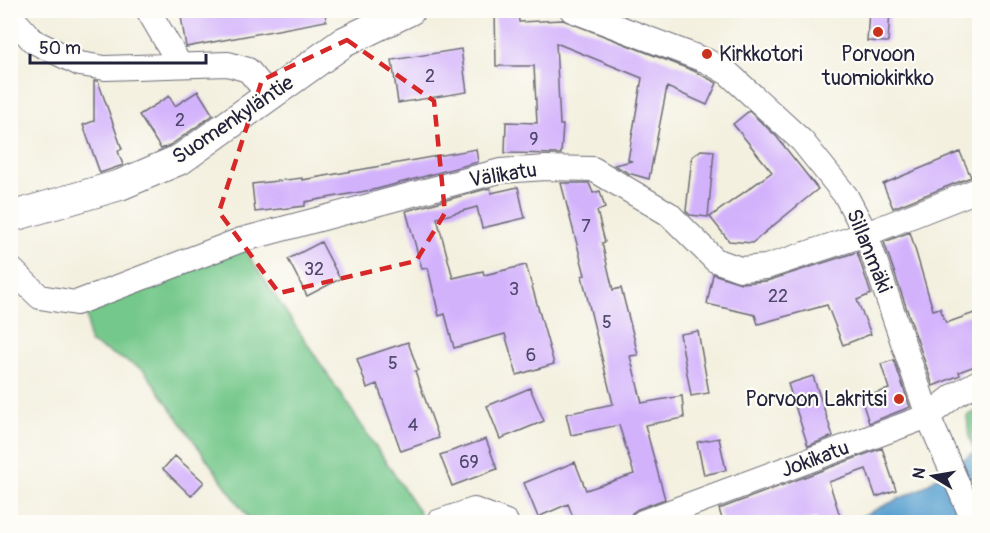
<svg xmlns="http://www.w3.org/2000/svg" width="990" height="533" font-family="Pangolin,sans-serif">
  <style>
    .green { fill: #74c88b; stroke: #4b7563; stroke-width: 1.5 }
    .water { fill: #5aa1d0; stroke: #3e6286; stroke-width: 1.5 }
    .building { fill: #d3b2fc }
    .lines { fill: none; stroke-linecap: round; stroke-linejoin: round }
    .minor-casing { stroke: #6b6a74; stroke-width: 26 }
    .tertiary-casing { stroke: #6b6a74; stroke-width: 32 }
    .minor { stroke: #fff; stroke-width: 24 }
    .tertiary { stroke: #fff; stroke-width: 30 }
    .marked { fill: none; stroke: #d62828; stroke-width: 4.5; stroke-dasharray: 12 8; stroke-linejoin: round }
    .poi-dot { fill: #c8321e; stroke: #fdfcf7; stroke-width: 2 }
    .labels { text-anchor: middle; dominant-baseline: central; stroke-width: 4.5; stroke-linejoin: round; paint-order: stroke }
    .number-label { font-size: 18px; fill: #4e466b }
    .poi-label { font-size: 21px; fill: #22223b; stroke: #fdfcf7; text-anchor: start }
    .street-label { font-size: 21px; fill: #22223b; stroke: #fdfcf7 }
  </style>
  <rect width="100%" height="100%" fill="#fdfcf7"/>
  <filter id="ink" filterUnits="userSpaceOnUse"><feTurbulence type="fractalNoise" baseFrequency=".0167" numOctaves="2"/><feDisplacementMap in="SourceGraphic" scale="12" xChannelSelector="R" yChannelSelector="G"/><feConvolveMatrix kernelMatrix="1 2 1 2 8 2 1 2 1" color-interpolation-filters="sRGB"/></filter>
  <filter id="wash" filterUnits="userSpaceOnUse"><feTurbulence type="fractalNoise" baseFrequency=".008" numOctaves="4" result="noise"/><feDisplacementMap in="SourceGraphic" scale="24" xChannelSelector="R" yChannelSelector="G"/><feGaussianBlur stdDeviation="1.35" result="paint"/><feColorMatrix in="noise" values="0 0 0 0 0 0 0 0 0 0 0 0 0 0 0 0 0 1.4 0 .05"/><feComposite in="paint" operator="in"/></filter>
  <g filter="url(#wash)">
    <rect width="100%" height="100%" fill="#f3f0df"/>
    <path class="green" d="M244,249L426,522H251L144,370L89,342L87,312Z
      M979,409V449L975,452L969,437L967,416Z"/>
    <path class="water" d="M979,449V522H849L920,489Z"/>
    <g id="blocks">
      <path class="building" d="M180,10H325L326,21L186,47Z
        M495,10H518L519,22L563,20L694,71L717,83L707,105L667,87L649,179L628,173L614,165L632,161L628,160L642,78L556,43L560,125H563L561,154L505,153L506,122L537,123L534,66H496Z
        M869,10H890L888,42L867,41Z
        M461,49L467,92L398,103L392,60Z
        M94,81H98L122,149L118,151L123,165L100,173L83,125L94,121Z
        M198,91L213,115L172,144L161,149L139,115L169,96L175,106Z
        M749,111L776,136L818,189L752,243L729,241L710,217L772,172L733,124Z
        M476,149L478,162L377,189L305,202V206L255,212L252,184L302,178V180Z
        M701,150L714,151L708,217L690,215L686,211L692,157Z
        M960,152L971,177L893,208L883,184Z
        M561,183H589L593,193L600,191L605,208L597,211L605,242L602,243L613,290L621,288L633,334L638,355L630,356L642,403L682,396L684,418L645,425L665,499L638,509L632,513L629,522H575L568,504L538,517L524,483L575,462L586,490L634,474L619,425L571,435L566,414L613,404L582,276L585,275Z
        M518,187L525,218L482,228L477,207L437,218L453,278L483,271L484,275L526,265L554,364L517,375L505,334L454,348L445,314L439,316L428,268L422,269L406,211L490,188L491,193Z
        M910,232L933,310L940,308L946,323L980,311V364L959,372L960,375L933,386L884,242Z
        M321,242L340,279L307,296L288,259Z
        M857,252L871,294L857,300L871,334L843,345L827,305L758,324L755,315L707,304L713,274L741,283L767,281Z
        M698,331L709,393L691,396L680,334Z
        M408,342L418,370L415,371L439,438L401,451L377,384L367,388L357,359Z
        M894,360L910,407L869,423L861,398L889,389L881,364Z
        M813,376L833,436L808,446L788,384Z
        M530,388L544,421L500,439L487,406Z
        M719,438L726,470L704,475L697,442Z
        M486,439L497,469L452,486L440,455Z
        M882,448L896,490L876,497L866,469L829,482L841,519L830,522H817L816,518L799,522H723L719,509Z
        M175,456L204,482L191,496L163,469Z"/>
    </g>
  </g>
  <g filter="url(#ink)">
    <use href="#blocks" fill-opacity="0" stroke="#6b6a74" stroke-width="1.5"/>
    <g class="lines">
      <g class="minor-casing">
        <path id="minor" d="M148,10L180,65
          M572,10L707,61L728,73L802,141L846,196L866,234L928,416L974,522
          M10,15L33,41L80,64L105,68L228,64L248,70L270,96
          M10,268L40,297L76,303L241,240L500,171L546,168L593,169L669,214L715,260L740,269L766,267L866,234L980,189
          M438,522L474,510L506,522
          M643,522L928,416L955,395L980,381"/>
      </g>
      <g class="tertiary-casing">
        <path id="tertiary" d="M10,217L120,185L181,159L344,42L410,10"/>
      </g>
      <use href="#minor" class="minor"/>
      <use href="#tertiary" class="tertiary"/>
    </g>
  </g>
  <path class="marked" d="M347,40L434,101L445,213L416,261L279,293L219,212L262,80Z"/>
  <g class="poi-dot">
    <circle cx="878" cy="32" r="6"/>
    <circle cx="707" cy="54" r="6"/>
    <circle cx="899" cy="399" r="6"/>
  </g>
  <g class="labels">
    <g class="number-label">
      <text x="430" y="76">2</text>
      <text x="180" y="120">2</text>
      <text x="534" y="139">9</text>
      <text x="586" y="226">7</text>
      <text x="314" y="269">32</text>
      <text x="514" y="289">3</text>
      <text x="778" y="296">22</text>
      <text x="607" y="322">5</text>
      <text x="531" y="355">6</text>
      <text x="393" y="363">5</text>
      <text x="413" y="425">4</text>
      <text x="469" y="462">69</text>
    </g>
    <g class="poi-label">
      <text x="719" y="54">Kirkkotori</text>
      <text x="878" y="54" text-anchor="middle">Porvoon<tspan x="878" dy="24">tuomiokirkko</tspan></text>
      <text x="887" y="399" text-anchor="end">Porvoon Lakritsi</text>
    </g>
    <g class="street-label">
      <text transform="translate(233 120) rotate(-34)">Suomenkyläntie</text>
      <text transform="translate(503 175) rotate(-9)">Välikatu</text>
      <text transform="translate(869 251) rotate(68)">Sillanmäki</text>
      <text transform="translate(815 459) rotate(-20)">Jokikatu</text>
    </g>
  </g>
  <rect width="990" height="533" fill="none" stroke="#fdfcf7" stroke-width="36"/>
  <g transform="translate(933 476) rotate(281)" stroke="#fdfcf7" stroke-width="4.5" paint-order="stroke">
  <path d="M0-4.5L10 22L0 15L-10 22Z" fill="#22223b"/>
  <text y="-9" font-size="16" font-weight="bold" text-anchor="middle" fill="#22223b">N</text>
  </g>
  <path d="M30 54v9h176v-9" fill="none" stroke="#22223b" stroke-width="3"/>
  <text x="39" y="54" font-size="18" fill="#22223b" stroke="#fdfcf7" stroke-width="4.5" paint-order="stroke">50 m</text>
</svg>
